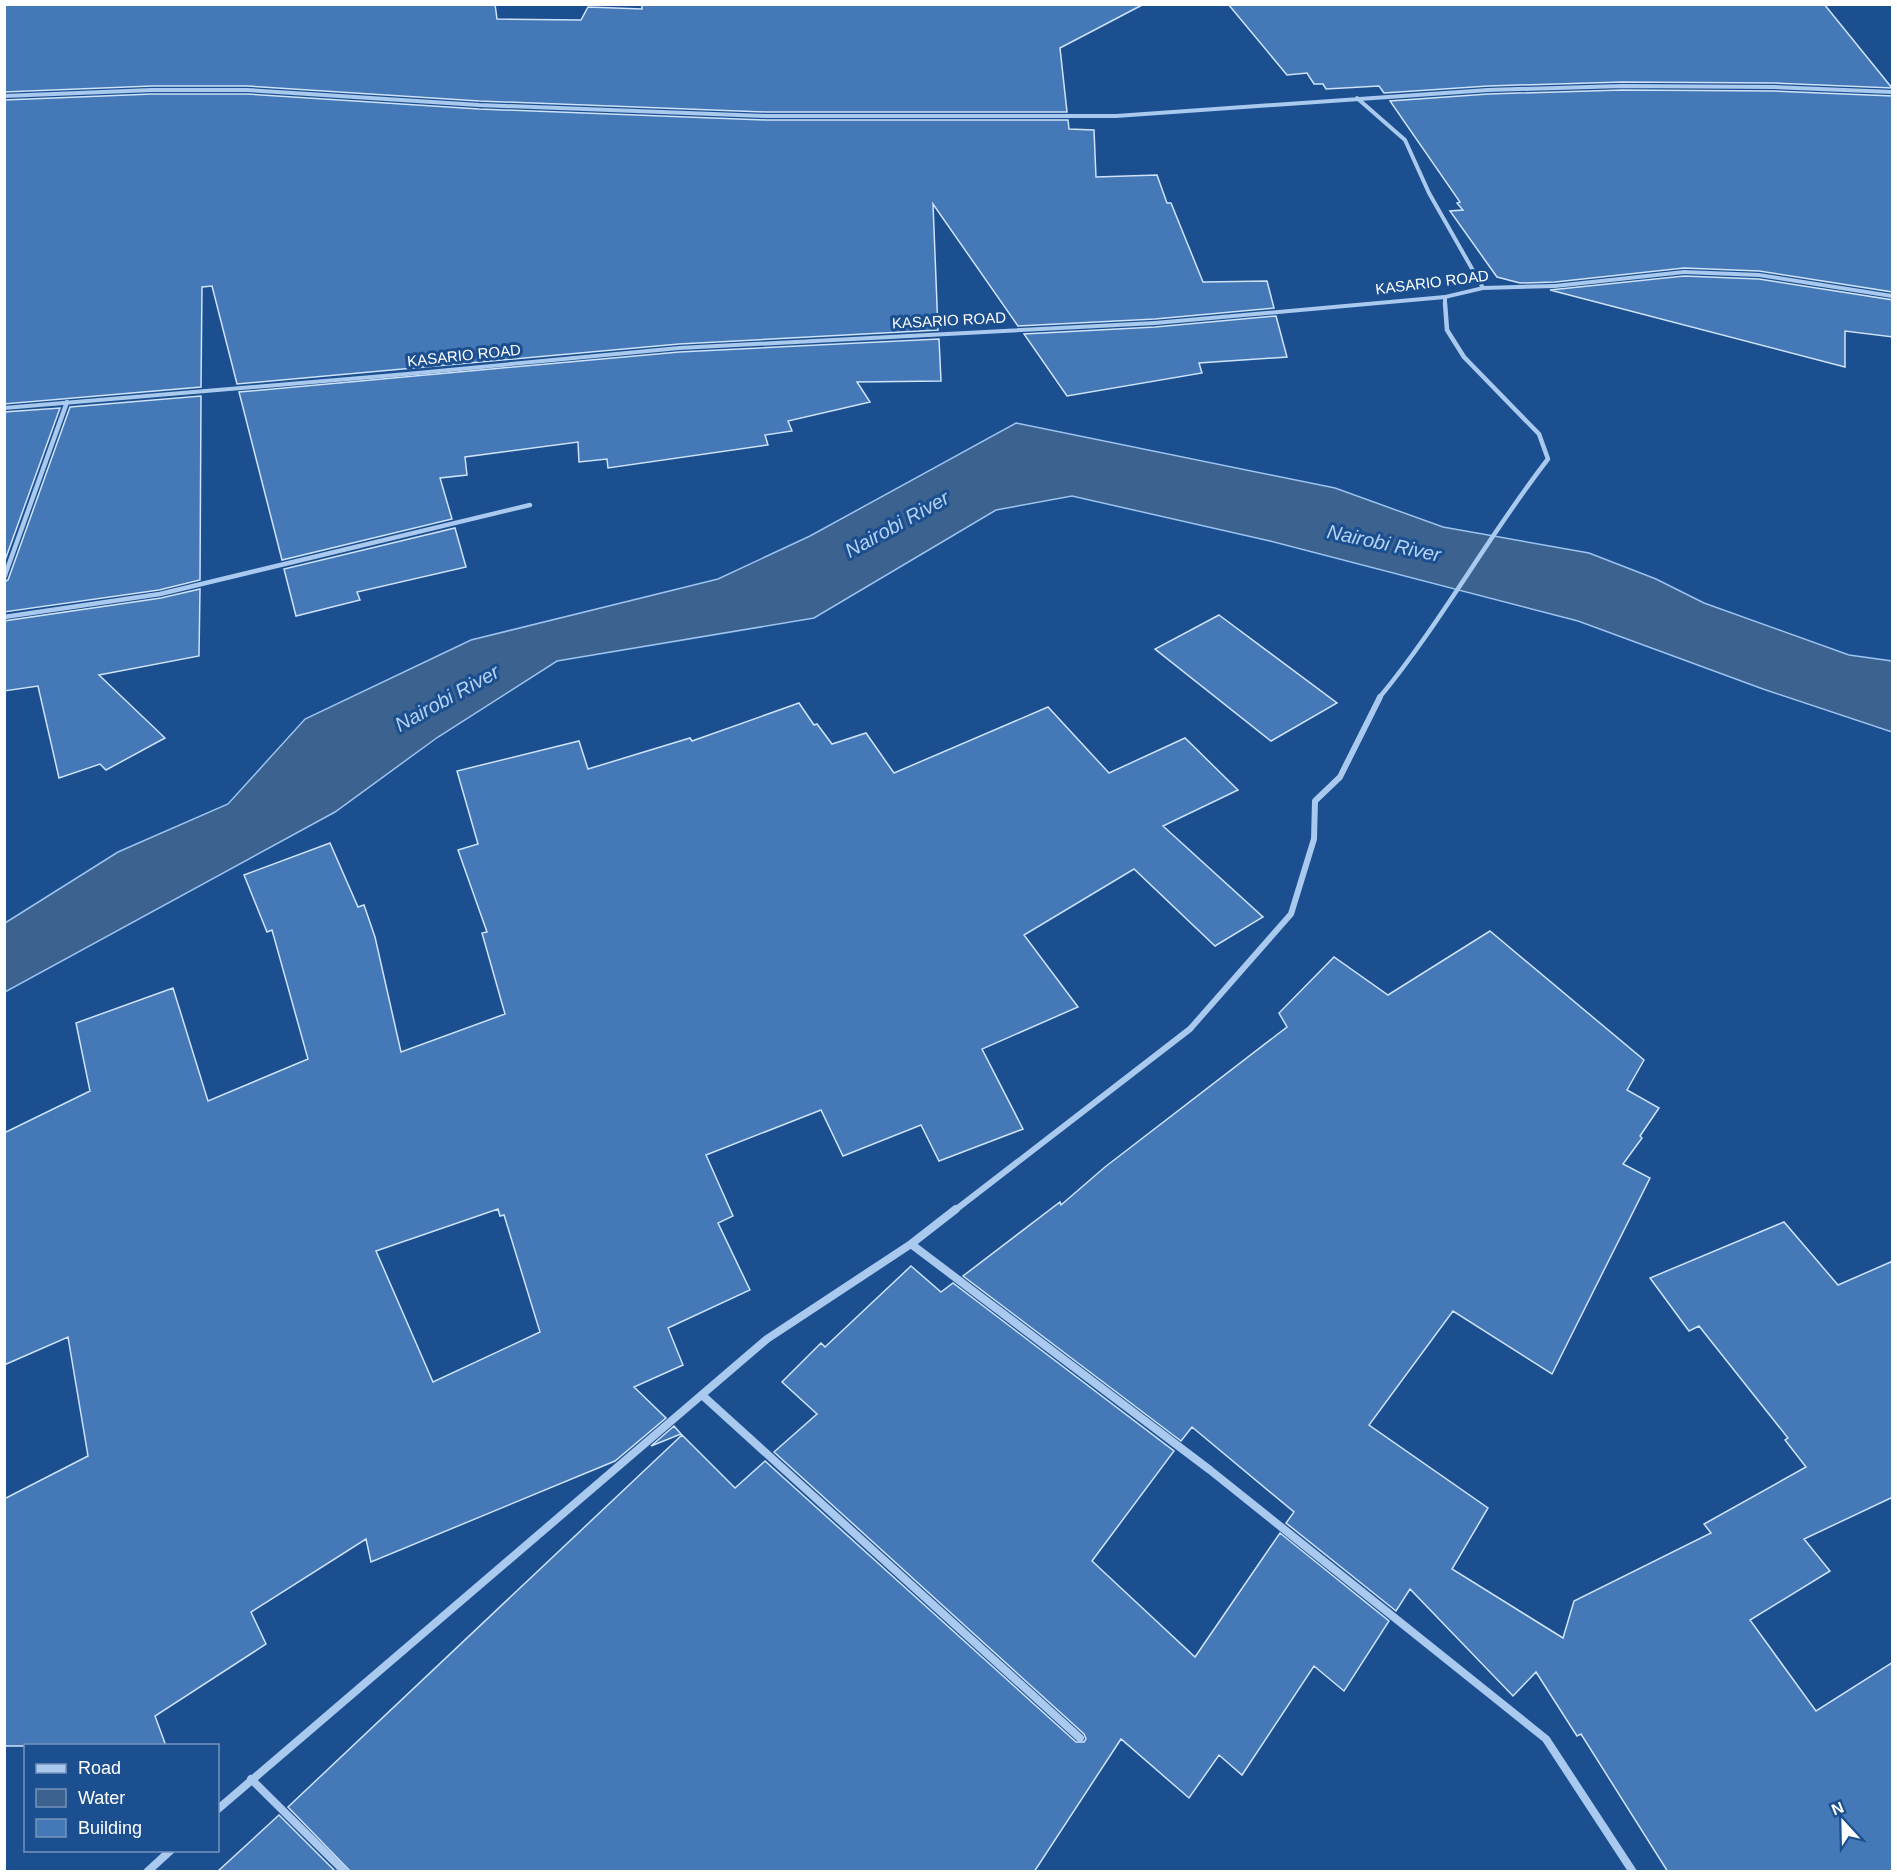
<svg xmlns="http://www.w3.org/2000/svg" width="1897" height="1876" font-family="Helvetica,sans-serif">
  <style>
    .water { fill: #3c6290; stroke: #9cc4f0; stroke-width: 1.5 }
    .building { fill: #4478b7; stroke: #cfe3fa; stroke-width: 1.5; fill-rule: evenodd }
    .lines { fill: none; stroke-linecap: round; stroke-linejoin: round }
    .minor-far3 { stroke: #a9c9ee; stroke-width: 4 }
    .minor-far2 { stroke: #a9c9ee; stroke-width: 4.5 }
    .minor-far1 { stroke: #a9c9ee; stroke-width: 6 }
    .minor { stroke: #a9c9ee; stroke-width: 8 }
    .tertiary { fill: #a9c9ee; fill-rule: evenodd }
    .labels { text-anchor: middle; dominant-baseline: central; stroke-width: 6; stroke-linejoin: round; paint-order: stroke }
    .far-street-label { font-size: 15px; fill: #fff; stroke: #1b4f8f }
    .water-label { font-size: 20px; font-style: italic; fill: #b5d3f5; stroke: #1b4f8f }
  </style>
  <rect width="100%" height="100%" fill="#1b4f8f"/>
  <path class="water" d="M1016,423L1335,488L1443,527L1589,553L1656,579L1704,603L1849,655L1892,661V732L1763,689L1578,621L1270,541L1072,496L996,510L814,618L557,661L438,737L335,812L5,992V923L118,852L228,804L305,719L471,640L718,579L810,536Z"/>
  <path class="building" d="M4,4H495L497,19L581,20L588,7L642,9V4H1144L1060,48L1067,112H767L479,101L247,86H152L4,92Z
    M1228,4H1824L1892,88L1775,83L1622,82L1488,86L1384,93L1379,86L1326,89L1323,84H1314L1307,73L1287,75Z
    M1622,90L1775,91L1893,96V292L1759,271L1684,268L1555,282L1520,283L1497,277L1450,211L1463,210L1457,203L1460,202L1390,101L1488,94Z
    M152,94H247L479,109L767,120H1068L1069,129L1094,130L1096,177L1157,175L1167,203H1171L1203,282L1267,281L1274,308L1155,319L1018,326L933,204L938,330L679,344L237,384L212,286L202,287L201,387L4,404V100Z
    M1684,276L1759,279L1893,300V337L1845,331V367L1550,290Z
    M1276,316L1287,357L1199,363L1202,373L1067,396L1024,334L1155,327Z
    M939,339L941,381L857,382L870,402L788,421L792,431L765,435L768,445L608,468L607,459L579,462L578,442L465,457L467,475L440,478L452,519L282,560L239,392L679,352Z
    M201,396L200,580L159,590L4,612V582L8,580L70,407Z
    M60,408L4,563V412Z
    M455,528L466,567L357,592L360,600L296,616L284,569Z
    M200,589L199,656L99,675L165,738L106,770L100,764L59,778L38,686L4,691V621L161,598Z
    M1219,615L1337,703L1271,741L1155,649Z
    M799,703L814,725L817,724L832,744L866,733L894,773L1048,707L1109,773L1185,738L1238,790L1163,826L1263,917L1215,946L1134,869L1024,935L1078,1007L982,1049L1023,1129L939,1161L921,1125L843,1156L821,1110L706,1155L733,1216L718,1223L750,1290L668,1328L683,1365L634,1387L666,1418L615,1461L371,1562L366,1539L251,1612L266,1644L155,1716L166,1746H4V1499L88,1456L68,1337L4,1365V1133L90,1091L76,1023L173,988L208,1101L308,1059L272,930L267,932L244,875L330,843L358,907L364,905L375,937L401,1052L505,1014L482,933L487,932L458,850L478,844L457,771L579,741L588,769L690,738L692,741ZM498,1209L500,1216L504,1215L540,1332L433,1382L376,1251Z
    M1490,931L1644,1060L1627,1090L1659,1108L1640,1136L1642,1138L1623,1164L1650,1178L1552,1374L1453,1311L1369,1425L1488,1508L1452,1569L1563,1638L1574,1601L1711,1533L1704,1524L1806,1467L1785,1440L1788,1438L1699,1326L1689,1331L1650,1278L1784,1222L1838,1285L1893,1261V1497L1804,1539L1830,1571L1750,1620L1816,1711L1893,1662V1872H1668L1581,1734L1577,1736L1536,1672L1513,1696L1410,1589L1396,1611L1286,1523L1294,1512L1192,1427L1181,1441L963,1276L1060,1202L1061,1205L1105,1167L1287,1027L1279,1013L1334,957L1388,995Z
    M911,1266L941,1292L953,1283L1174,1451L1092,1561L1195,1657L1280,1533L1389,1621L1344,1691L1314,1666L1242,1775L1219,1755L1189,1798L1121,1739L1034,1872H351L288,1807L682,1435L735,1488L765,1461L1076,1742H1084L1086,1739L1084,1734L774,1452L817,1414L782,1382L821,1343L825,1347Z
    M674,1426L681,1434L651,1446Z
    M279,1815L336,1872H217Z"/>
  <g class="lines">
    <path class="minor-far3" d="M4,96L152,90H247L479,105L767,116H1116L1488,90L1622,86L1775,87L1892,92
      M1357,98L1405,140L1429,193L1483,288
      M1445,297V304"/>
    <path class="minor-far2" d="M4,578L67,402
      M4,617L160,594L530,505
      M1379,698C1441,623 1488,536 1548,459L1539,434L1464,357L1447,330L1445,303"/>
    <path class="minor-far1" d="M954,1211L1190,1029L1291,914L1314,839L1315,801L1340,777L1380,697"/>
    <path class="minor" d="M911,1244L1210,1470L1546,1739L1633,1872
      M702,1395L1080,1738
      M251,1779L345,1872
      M218,1809L767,1339L911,1244L956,1209
      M147,1872L171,1850"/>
    <path class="tertiary" d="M1684,270L1759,273L1892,294V298L1759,277L1684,274L1555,288L1483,290L1445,299L1155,325L679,350L407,376L4,410V406L407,372L679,346L1155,321L1445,295L1483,286L1555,284Z"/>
  </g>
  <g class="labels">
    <g class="far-street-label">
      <text transform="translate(1432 282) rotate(-7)">KASARIO ROAD</text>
      <text transform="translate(949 320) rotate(-3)">KASARIO ROAD</text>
      <text transform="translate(464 355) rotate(-6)">KASARIO ROAD</text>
    </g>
    <g class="water-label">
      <text transform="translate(897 524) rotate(-29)">Nairobi River</text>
      <text transform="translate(1384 543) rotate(12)">Nairobi River</text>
      <text transform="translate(447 698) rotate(-29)">Nairobi River</text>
    </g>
  </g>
  <rect width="1897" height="1876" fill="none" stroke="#ffffff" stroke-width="12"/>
  <rect x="24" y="1744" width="195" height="108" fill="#1b4f8f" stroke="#7695bc" stroke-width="1.5"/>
  <rect x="36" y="1764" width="30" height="9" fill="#a9c9ee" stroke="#7695bc" stroke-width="1.5"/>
  <text x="78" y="1774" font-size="18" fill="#ffffff">Road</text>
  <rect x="36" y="1789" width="30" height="18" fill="#3c6290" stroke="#7695bc" stroke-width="1.5"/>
  <text x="78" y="1804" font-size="18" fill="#ffffff">Water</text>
  <rect x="36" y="1819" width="30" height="18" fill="#4478b7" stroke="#7695bc" stroke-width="1.5"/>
  <text x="78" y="1834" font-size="18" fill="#ffffff">Building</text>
  <g transform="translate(1843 1822) rotate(338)" stroke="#1b4f8f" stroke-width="4.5" paint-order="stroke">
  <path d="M0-4.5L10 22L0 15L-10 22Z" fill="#ffffff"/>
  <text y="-9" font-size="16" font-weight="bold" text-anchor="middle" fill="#ffffff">N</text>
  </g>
</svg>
